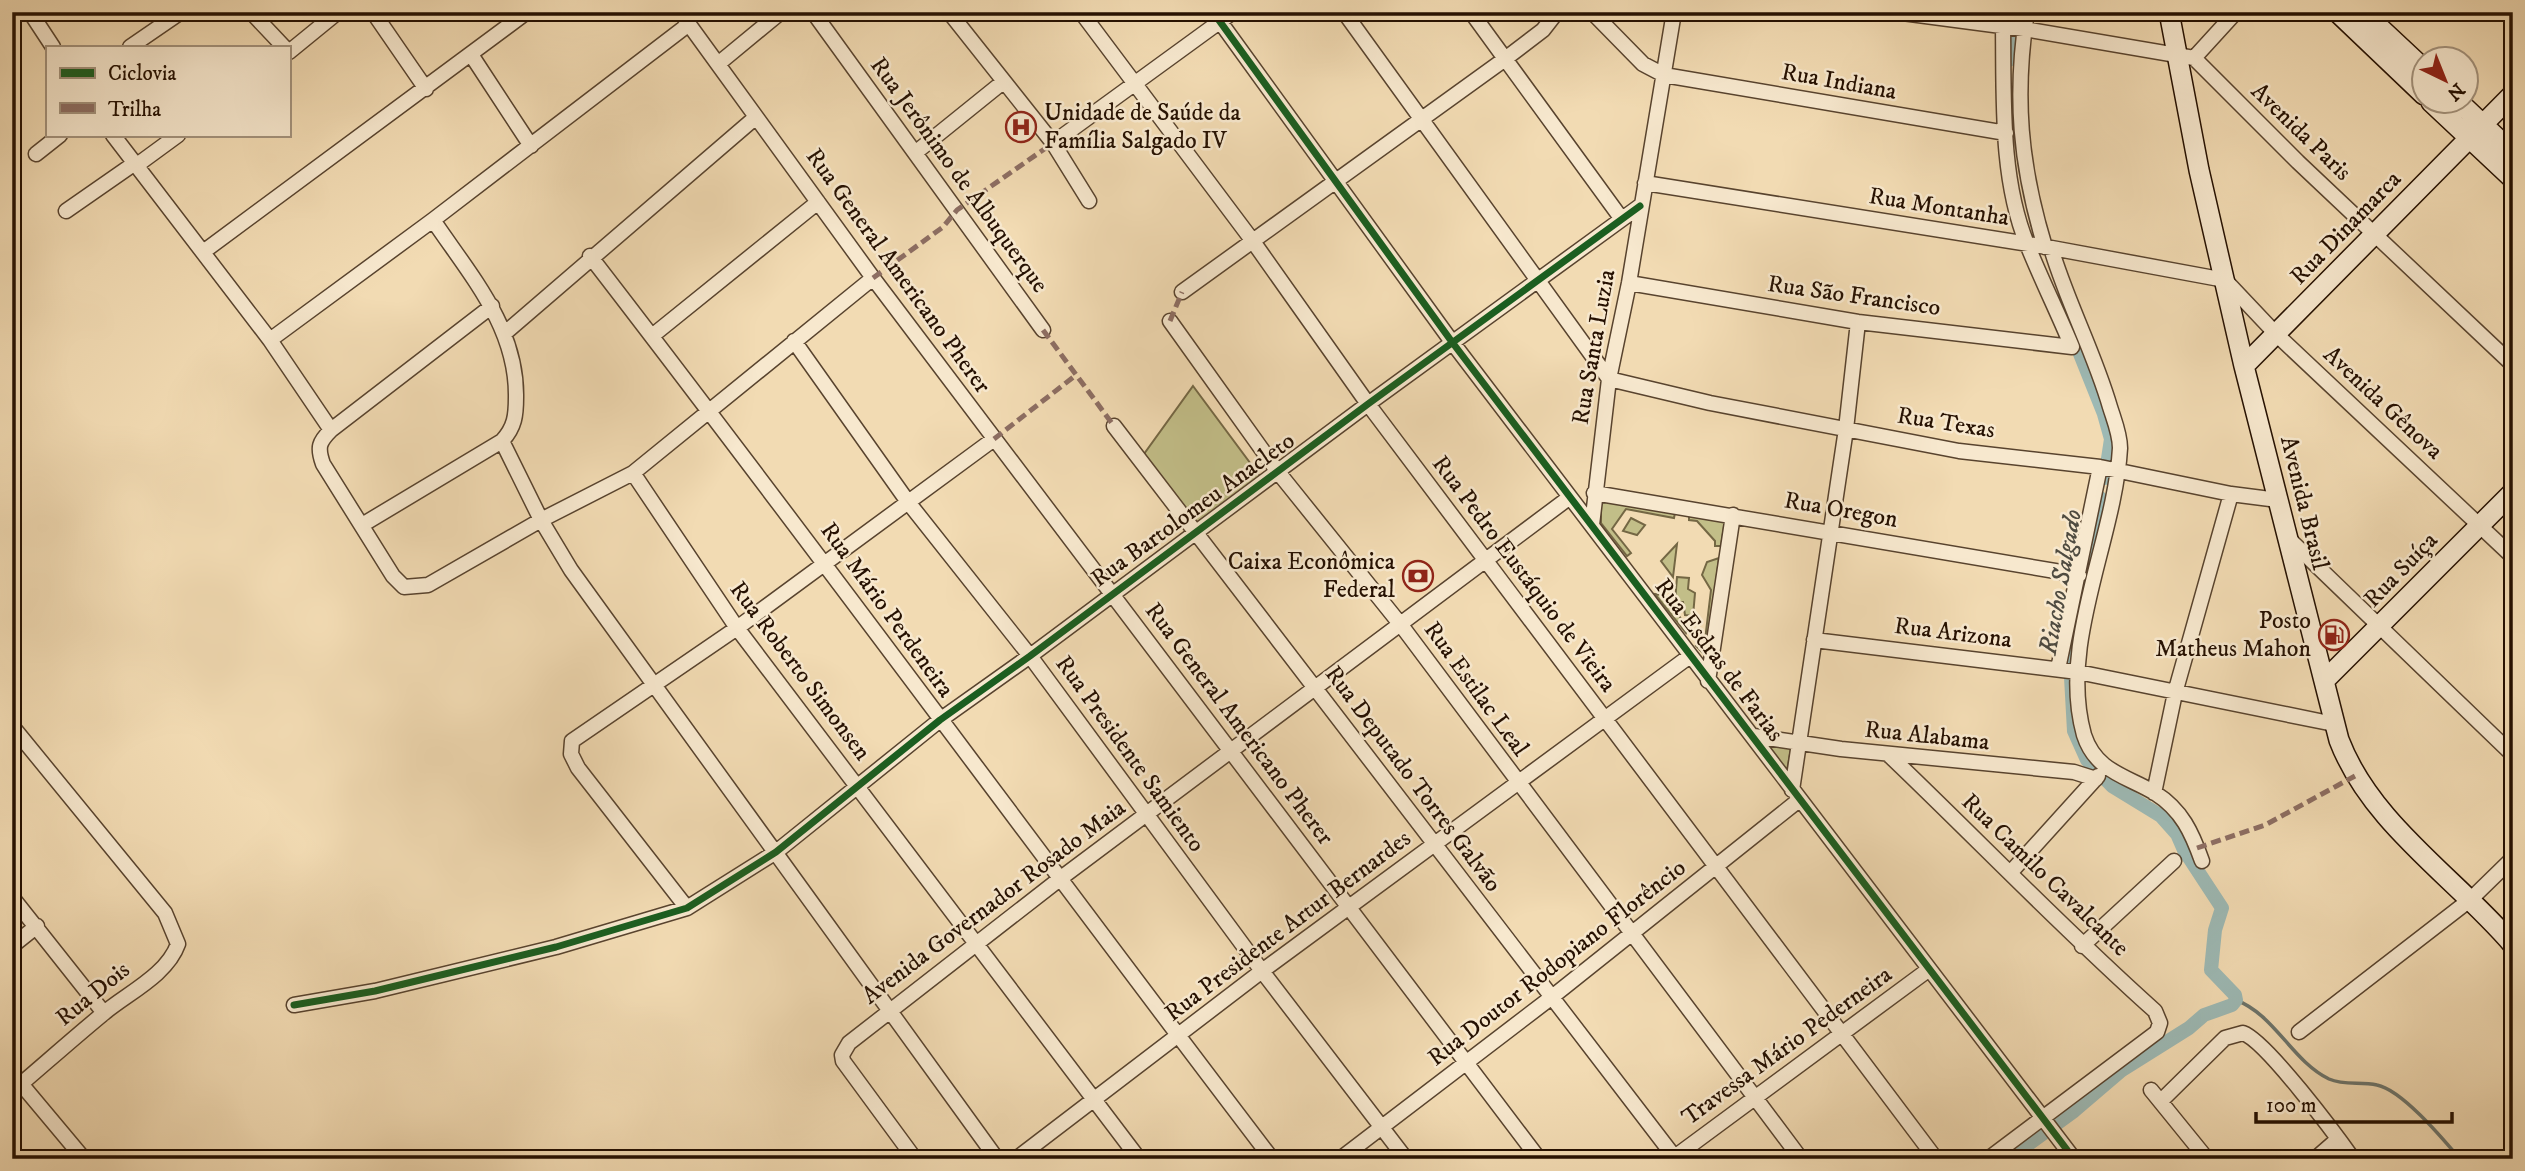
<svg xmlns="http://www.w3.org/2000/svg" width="2525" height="1171" font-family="'IM FELL DW Pica',serif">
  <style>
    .green { fill: #c2be88; stroke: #746744; stroke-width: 2 }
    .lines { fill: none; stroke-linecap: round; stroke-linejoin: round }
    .stream { stroke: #6d756c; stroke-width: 3.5 }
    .canal { stroke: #9db9b4; stroke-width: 14 }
    .street-casing { stroke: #58432e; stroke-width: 17 }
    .secondary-casing { stroke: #251001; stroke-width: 22 }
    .street { stroke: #f7e8ce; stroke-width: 14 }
    .secondary { stroke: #f7e8ce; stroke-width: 19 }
    .quiet { stroke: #8d6e63; stroke-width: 5; stroke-dasharray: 10 5; stroke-linecap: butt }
    .cycleway-casing { stroke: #f7e8ce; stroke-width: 11 }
    .cycleway { stroke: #1b5e20; stroke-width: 7 }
    .labels { text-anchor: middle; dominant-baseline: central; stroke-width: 5; stroke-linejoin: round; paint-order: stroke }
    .street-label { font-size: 24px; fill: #251001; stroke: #f7e8ce }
    .poi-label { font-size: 24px; fill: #251001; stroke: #f7e8ce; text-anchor: end }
    .water-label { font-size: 26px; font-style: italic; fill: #4f4b40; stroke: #f7e8ce }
  </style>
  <rect width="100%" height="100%" fill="#f2dbb3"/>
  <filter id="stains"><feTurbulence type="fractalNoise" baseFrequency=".00286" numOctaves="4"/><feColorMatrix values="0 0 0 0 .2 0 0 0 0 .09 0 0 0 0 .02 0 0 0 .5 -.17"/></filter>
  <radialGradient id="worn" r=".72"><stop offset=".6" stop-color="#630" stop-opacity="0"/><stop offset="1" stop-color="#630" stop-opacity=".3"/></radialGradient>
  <path class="green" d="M1193,386L1262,479L1195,524L1144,454Z
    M1601,500L1675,513L1674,518L1626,509L1612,529L1631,553L1627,556L1601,523Z
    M1689,515L1725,520L1721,546H1715V541L1697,521L1689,520Z
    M1631,518L1645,525L1637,535L1623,531Z
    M1677,544L1673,577L1661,561Z
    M1719,558L1707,653L1704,654L1696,646L1705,640L1711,590L1702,575L1707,562Z
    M1677,577L1689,578L1688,589L1695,593L1693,616L1685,615L1683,602H1675Z
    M1655,594L1663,595L1688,628L1686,633Z
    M1765,742L1792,743L1786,776Z"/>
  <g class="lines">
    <path class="stream" d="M2236,1000C2275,1015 2292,1061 2329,1079C2345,1086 2361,1081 2377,1085C2402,1090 2443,1139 2460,1159"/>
    <path class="canal" d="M2009,60L2013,12
      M2072,334L2104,414L2111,439L2105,478
      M2008,1159L2074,1111L2122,1070L2189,1028L2204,1015L2232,1005L2236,1000L2235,995L2211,970L2215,930L2222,908L2184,850L2177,834L2161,816L2112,786L2087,760L2074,731L2070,659L2100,498"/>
    <g class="street-casing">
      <path id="street" d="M30,12L53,47
        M251,12L284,47
        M373,12L426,89
        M680,12L873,278L1539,1159
        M813,12L1043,330
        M949,12L1053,143L1089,201
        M1081,12L1252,240L1368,404L1936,1159
        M1213,12L1452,342L2074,1159
        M1344,12L1609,379L1710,403L1959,451L2100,467L2231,494L2278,500
        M1471,12L1621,218
        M1592,12L1643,64L1664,75L2006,133
        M1895,12L2024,29L2194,58L2298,162L2513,365
        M2027,12C2014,96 2020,165 2045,247
        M130,47L181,12
        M289,52L338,12
        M472,56L531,146
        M2194,58L2236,12
        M718,64L781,12
        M113,135L270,340L331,430
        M1053,143L1233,12
        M915,153L1003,82
        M36,154L60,135
        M137,165L178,135
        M1645,183L2041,246L2225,280L2277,335L2513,557
        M66,211L135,163
        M2051,248C2067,302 2094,352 2110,407C2114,420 2120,434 2120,448C2115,540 2058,643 2084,735C2096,772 2127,776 2155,793C2182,810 2192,833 2202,861
        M203,252L527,12
        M590,256C821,555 1043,859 1272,1159
        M1629,283L1858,322L2072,347C2058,313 2041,279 2027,244C2000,178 2004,97 2003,26
        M1182,292L1505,59L1543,30L1557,12
        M492,306L331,430C319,442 317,447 323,464L393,576L404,587L428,585L541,520L633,473L873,278
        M1170,321L1278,472L1401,625L1801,1159
        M505,333L756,117
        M652,336L818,202
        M270,340L433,220L689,24
        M794,341L908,502L1030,656L1262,971L1406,1159
        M1114,426L1676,1159
        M502,441L541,520L571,570L997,1159
        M633,473L737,628L1139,1159
        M1594,493L2079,575
        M362,525L502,441C515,427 516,415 516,397C517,327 470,275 433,220
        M1592,525L1609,379L1629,283L1674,12
        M2289,539L2513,755
        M1814,640L2078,672L2334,724
        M2058,669L2100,467
        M1708,681L1733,515
        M12,726L165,913L178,944C167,975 128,993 104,1013C76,1036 49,1060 21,1084
        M1754,736L1841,749L2074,772L2096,779
        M1889,755C1978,840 2063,929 2155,1011L2160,1023L2157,1032L1988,1159
        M1792,790L1846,429L1858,322
        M2154,793L2175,693L2231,494
        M2011,872L2098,776
        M12,897L104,1013
        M687,908L578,768L571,754L572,741L737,628L994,439
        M12,946L37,926
        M2082,946L2174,861
        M294,1005L375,991L556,947L687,908L776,852L940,720L1030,656L1368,404L1640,206
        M2299,1032L2471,899L2513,858
        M12,1073L84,1159
        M2151,1090L2207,1159
        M2161,1101L2225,1038L2243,1033C2266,1041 2336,1135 2353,1159
        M915,1159L843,1061L842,1055L849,1043L1061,878L1570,497
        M1016,1159L1262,971L1690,656
        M1340,1159L1552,997L1799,800
        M1672,1159L1928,970
        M2315,1159L2338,1139"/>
    </g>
    <g class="secondary-casing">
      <path id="secondary" d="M2169,12L2199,170L2244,366L2339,740C2371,824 2456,878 2513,945
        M2337,12L2424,95
        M2363,12L2424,69
        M2431,102L2513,179
        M2459,102L2513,153
        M2244,366L2513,94
        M2324,681L2513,492"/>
    </g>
    <use href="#street" class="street"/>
    <use href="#secondary" class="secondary"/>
    <path class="quiet" d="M873,278L943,227L957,210L1053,143
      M1170,321L1182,292
      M1043,330L1114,426
      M994,439L1076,375
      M2197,848L2265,825L2355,776"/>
    <g class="cycleway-casing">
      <path id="cycleway" d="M1213,12L1452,342L2074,1159
        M294,1005L375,991L556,947L687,908L776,852L940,720L1030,656L1368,404L1640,206"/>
    </g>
    <use href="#cycleway" class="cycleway"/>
  </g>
  <defs>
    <g id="hospital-ring" transform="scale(1.575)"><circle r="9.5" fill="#f7e8ce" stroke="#8f2418" stroke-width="1.5"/><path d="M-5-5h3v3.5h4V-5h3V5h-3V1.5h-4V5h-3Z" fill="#8f2418"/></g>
    <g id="bank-ring" transform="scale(1.575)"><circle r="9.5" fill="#f7e8ce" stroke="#8f2418" stroke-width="1.5"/><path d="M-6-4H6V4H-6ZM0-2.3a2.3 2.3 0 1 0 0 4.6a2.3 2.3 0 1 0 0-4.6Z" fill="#8f2418"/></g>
    <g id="fuel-ring" transform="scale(1.575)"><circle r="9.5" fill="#f7e8ce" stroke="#8f2418" stroke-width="1.5"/><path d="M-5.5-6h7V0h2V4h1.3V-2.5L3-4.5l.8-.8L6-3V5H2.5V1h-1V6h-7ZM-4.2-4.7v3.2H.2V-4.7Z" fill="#8f2418"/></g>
  </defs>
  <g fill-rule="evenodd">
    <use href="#hospital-ring" x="1021" y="127"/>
    <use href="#bank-ring" x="1418" y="576"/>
    <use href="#fuel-ring" x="2334" y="635"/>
  </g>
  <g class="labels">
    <g class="street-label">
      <text transform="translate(1839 82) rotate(10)">Rua Indiana</text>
      <text transform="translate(2301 132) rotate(44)">Avenida Paris</text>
      <text transform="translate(959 175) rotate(54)">Rua Jerônimo de Albuquerque</text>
      <text transform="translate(1939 207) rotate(9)">Rua Montanha</text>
      <text transform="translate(2346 228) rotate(-46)">Rua Dinamarca</text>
      <text transform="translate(898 271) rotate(54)">Rua General Americano Pherer</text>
      <text transform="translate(1854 296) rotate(8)">Rua São Francisco</text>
      <text transform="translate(1594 347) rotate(-80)">Rua Santa Luzia</text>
      <text transform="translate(2383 403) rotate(43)">Avenida Gênova</text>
      <text transform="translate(1946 423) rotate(9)">Rua Texas</text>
      <text transform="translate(2304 503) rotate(76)">Avenida Brasil</text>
      <text transform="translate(1193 510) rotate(-36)">Rua Bartolomeu Anacleto</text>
      <text transform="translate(1841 510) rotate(10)">Rua Oregon</text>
      <text transform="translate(2401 570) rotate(-46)">Rua Suíça</text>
      <text transform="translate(1524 574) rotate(53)">Rua Pedro Eustáquio de Vieira</text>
      <text transform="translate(887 610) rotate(54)">Rua Mário Perdeneira</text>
      <text transform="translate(1953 633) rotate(7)">Rua Arizona</text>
      <text transform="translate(1719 660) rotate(53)">Rua Esdras de Farias</text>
      <text transform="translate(800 671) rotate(53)">Rua Roberto Simonsen</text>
      <text transform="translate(1476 689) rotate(54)">Rua Estilac Leal</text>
      <text transform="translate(1239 724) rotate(53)">Rua General Americano Pherer</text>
      <text transform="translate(1927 736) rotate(6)">Rua Alabama</text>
      <text transform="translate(1130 754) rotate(54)">Rua Presidente Samiento</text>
      <text transform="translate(1413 779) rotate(53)">Rua Deputado Torres Galvão</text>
      <text transform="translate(2045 875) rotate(44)">Rua Camilo Cavalcante</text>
      <text transform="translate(994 902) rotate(-37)">Avenida Governador Rosado Maia</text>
      <text transform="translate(1288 926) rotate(-37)">Rua Presidente Artur Bernardes</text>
      <text transform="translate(1557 963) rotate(-38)">Rua Doutor Rodopiano Florêncio</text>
      <text transform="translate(93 994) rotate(-39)">Rua Dois</text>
      <text transform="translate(1787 1046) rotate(-36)">Travessa Mário Pederneira</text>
    </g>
    <g class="poi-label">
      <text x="1044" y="113" text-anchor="start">Unidade de Saúde da<tspan x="1044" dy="28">Família Salgado IV</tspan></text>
      <text x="1395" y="562">Caixa Econômica<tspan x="1395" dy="28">Federal</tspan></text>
      <text x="2311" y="621">Posto<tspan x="2311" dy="28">Matheus Mahon</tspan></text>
    </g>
    <g class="water-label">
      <text transform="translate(2061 582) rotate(-80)">Riacho Salgado</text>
    </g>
  </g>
  <rect width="2525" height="1171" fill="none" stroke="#f2dbb3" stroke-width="42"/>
  <rect x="14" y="14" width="2497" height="1143" fill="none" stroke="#251001" stroke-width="3.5"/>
  <rect x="21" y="21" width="2483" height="1129" fill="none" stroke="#251001" stroke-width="2"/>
  <rect x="46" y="46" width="245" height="91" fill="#f7e8ce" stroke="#a3927c" stroke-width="2"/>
  <rect x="60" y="68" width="35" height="10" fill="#1b5e20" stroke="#a3927c" stroke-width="2"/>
  <text x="108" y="80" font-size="21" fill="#251001">Ciclovia</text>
  <rect x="60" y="103" width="35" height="10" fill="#8d6e63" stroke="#a3927c" stroke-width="2"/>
  <text x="108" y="116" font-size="21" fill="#251001">Trilha</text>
  <g transform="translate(2445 80) rotate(137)"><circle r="33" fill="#f7e8ce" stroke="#a3927c" stroke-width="2"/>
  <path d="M0-5L12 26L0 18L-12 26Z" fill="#8f2418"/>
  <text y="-10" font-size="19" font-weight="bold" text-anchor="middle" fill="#251001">N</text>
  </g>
  <path d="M2256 1112v10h196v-10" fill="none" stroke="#251001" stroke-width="3.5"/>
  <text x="2266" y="1112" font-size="21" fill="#251001" stroke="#f7e8ce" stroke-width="5" paint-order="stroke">100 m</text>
  <rect width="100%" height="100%" filter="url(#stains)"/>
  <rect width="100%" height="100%" fill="url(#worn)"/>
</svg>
